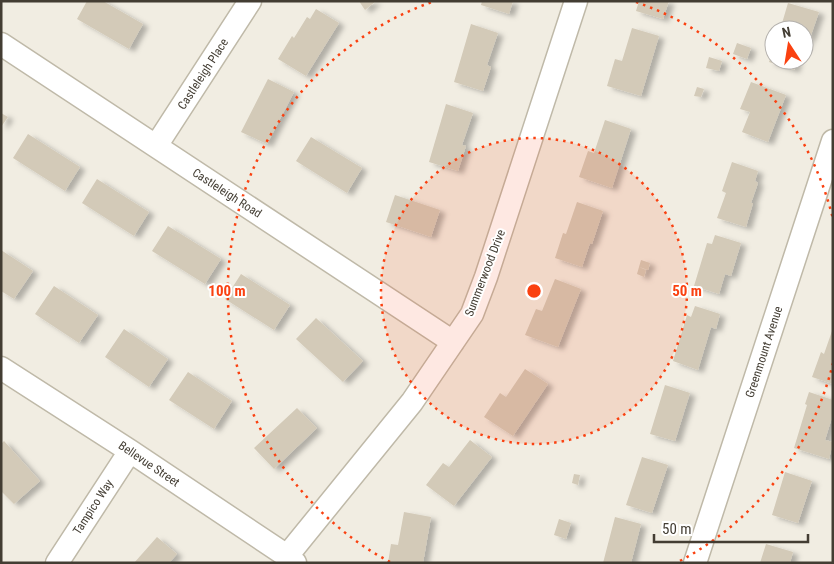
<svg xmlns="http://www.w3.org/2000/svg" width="834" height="564" font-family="'Roboto Condensed',sans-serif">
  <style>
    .building { fill: #d3cab8; filter: url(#shadow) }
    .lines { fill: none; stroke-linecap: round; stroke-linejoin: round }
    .minor-casing { stroke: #bfb9a8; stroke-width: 25 }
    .minor { stroke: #fff; stroke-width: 22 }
    .ring { fill: none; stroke: #fa4110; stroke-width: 2.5; stroke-dasharray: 2.5 5 }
    .labels { text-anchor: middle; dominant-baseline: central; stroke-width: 4; stroke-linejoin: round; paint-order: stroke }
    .street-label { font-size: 12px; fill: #433d33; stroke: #fff }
    .centre { fill: #fa4110; stroke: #fff; stroke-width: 2.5 }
    .ring-label { font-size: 15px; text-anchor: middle; font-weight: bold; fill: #fa4110; stroke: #fff; stroke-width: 4; stroke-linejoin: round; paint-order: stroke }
  </style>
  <defs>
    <filter id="shadow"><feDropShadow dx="5.5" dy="3" stdDeviation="2.5" flood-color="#0004"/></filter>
  </defs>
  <rect width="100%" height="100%" fill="#f1ede2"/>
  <path class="building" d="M87,1H103L143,24L129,49L77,19Z
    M359,1H376L365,10Z
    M482,1H513L509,14L481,5Z
    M639,1H669L663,19L636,11Z
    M788,3L819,12L810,38L809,37L804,50V30H780Z
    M316,9L339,23L306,76L278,59L292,36L294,38L307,17L310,19Z
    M471,24L498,33L487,65L491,67L483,91L454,82Z
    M632,28L659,36L641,96L607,86L615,59L622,61Z
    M737,43L751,48L747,59L733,54Z
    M774,49V60H797L794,70L769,62Z
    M709,57L722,61L719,71L706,68Z
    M268,79L294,92L267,144L241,132Z
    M751,82L786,95L768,142L742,132L750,112L740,109Z
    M697,87L704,89L701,97L694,96Z
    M446,104L473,113L462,145L466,146L458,171L429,162Z
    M1,113L8,117L1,127Z
    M605,120L631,129L612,188L579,177L588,151L594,153Z
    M28,134L80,167L65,191L13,158Z
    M311,137L362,168L347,193L296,161Z
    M732,162L758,171L755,181L758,183L751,203H753L746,227L717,218L726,193L722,191Z
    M97,179L149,212L134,236L82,203Z
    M395,195L440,210L431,237L386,222Z
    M577,202L603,211L592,244L590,243L582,267L555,258L563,233L566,234Z
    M168,226L221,259L205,284L152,251Z
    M715,235L741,243L731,276L725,274L719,294L694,286L707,243L712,244Z
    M1,250L33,271L14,299L1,291Z
    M641,260L650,263L648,270L639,267Z
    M639,267L646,270L644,277L637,274Z
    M241,274L290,305L274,330L225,299Z
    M555,279L581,289L558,347L525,335L536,309L542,311Z
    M54,286L98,315L79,343L35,314Z
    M695,306L720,314L716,329L711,327L698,370L673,361L687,315L691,317Z
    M316,318L363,361L343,382L296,339Z
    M124,329L168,359L149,387L105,357Z
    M832,331H833V384L812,377L821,352L824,354Z
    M525,369L548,384L513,436L484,417L500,393L506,397Z
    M188,372L232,401L214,429L169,400Z
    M665,385L690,393L675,441L650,434Z
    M809,392L833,400V414L825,440L833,442L829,459L794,448L807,405L805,404Z
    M297,408L317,428L274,469L254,448Z
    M470,440L492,457L454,506L426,485L443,463L449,467Z
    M4,441L40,481L14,504L1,491V444Z
    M642,457L668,465L652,513L626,505Z
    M785,472L812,481L798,523L772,515Z
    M574,474L580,475L578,485L572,483Z
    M404,512L431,517L423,563H388L391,544L398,545Z
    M615,517L641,524L631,563H603Z
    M559,519L571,523L566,539L554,535Z
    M157,537L177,554L169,563H134Z
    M766,544L793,552L790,563H760Z"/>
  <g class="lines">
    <g class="minor-casing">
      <path id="minor" d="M1,44L453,342
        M156,146L250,1
        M1,368L130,451L287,556L295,563
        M287,556L412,402L472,314L486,277L576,1
        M57,563L130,451
        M695,563L833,141"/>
    </g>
    <use href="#minor" class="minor"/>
  </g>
  <circle cx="534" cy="291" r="153" fill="#fa4110" fill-opacity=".12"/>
  <g class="ring">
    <circle cx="534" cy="291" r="153"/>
    <path d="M833 363A307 307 0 0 1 678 562M390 562A307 307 0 0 1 432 2M636 2A307 307 0 0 1 833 219"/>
  </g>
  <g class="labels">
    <g class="street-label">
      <text transform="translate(203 74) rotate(-57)">Castleleigh Place</text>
      <text transform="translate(227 193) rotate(33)">Castleleigh Road</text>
      <text transform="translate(485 273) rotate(-69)">Summerwood Drive</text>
      <text transform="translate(764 352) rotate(-72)">Greenmount Avenue</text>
      <text transform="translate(149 464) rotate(34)">Bellevue Street</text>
      <text transform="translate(93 507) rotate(-57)">Tampico Way</text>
    </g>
  </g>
  <circle cx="534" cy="291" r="8" class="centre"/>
  <g class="ring-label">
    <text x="687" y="296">50 m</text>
    <text x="227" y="296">100 m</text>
  </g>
  <rect width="834" height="564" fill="none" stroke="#433d33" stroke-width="5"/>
  <g transform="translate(789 45) rotate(348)"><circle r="24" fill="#ffffff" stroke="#b4b1ad"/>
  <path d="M0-4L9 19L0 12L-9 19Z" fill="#fa4110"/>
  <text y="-8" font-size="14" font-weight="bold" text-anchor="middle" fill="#433d33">N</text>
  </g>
  <path d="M654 534v8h154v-8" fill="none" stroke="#433d33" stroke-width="2.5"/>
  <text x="662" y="534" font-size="15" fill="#433d33" stroke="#ffffff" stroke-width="4" paint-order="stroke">50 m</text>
</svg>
